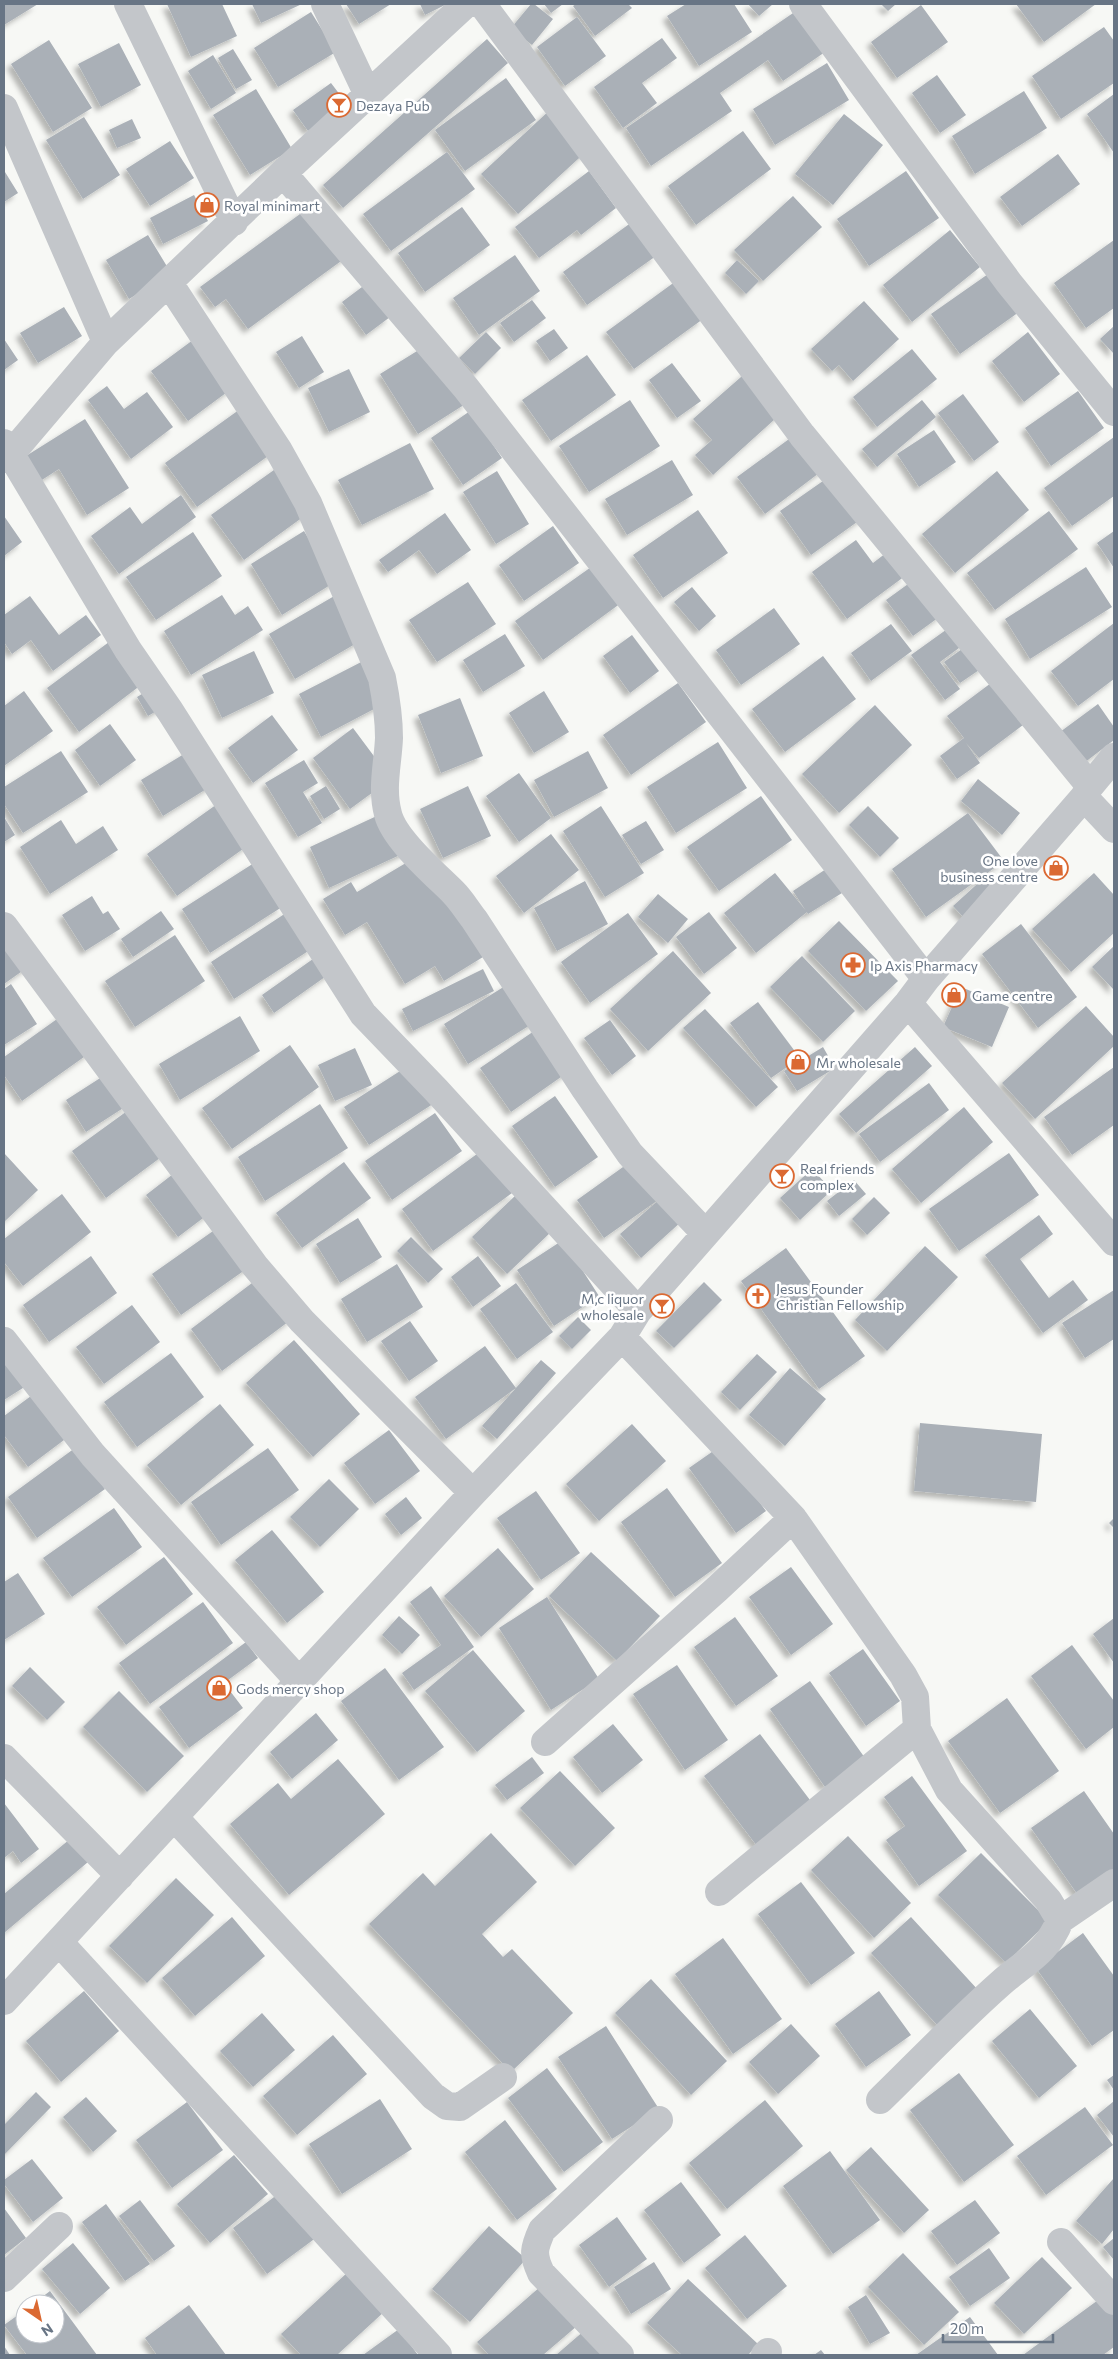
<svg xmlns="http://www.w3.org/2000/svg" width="1118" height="2359" font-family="Commissioner,sans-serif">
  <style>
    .building { fill: #aab0b7; filter: url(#shadow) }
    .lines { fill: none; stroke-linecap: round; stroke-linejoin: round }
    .minor { stroke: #c3c6ca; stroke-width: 28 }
    .labels { text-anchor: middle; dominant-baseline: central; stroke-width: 5; stroke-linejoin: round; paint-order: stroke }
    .poi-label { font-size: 14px; fill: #687585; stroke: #fff; text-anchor: start }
  </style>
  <defs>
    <filter id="shadow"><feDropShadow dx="-4.5" dy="4.5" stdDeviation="2.5" flood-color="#0004"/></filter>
  </defs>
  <rect width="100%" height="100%" fill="#f7f8f5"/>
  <path class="building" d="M4,4H38L4,25Z
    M167,4H222L237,36L191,57Z
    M252,4H302L261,23Z
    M346,4H391L359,24Z
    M420,4H447L425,15Z
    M531,4H534L553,19L532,45L511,28Z
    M544,4H563L551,13Z
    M576,4H628L632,8L595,36L573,6Z
    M686,4H734L752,32L699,66L667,16Z
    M748,4H773L759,16Z
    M881,4H896L888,11Z
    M1016,4H1096L1044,42Z
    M921,5L948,42L897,78L871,42Z
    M796,11L825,52L783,81L768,60L720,93L732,111L651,166L626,128Z
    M311,12L336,52L278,87L254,48Z
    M577,17L606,56L565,86L537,47Z
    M1104,27L1114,41V83L1061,119L1032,76Z
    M662,38L677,58L642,83L657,103L623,128L594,87Z
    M487,39L508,63L343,208L323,185Z
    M49,40L92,108L53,132L11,64Z
    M119,43L141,85L101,107L78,64Z
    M233,49L252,80L236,89L218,58Z
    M213,55L236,93L211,109L188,71Z
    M827,63L849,100L775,145L753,109Z
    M937,75L966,115L940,133L912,93Z
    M506,78L536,120L465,171L435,130Z
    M331,83L347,104L308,131L293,110Z
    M256,89L292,149L250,175L213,115Z
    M1024,91L1047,128L975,174L952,136Z
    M1114,94V153L1087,114Z
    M552,108L590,148L518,214L481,174Z
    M844,114L883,145L833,205L795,174Z
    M84,117L120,175L83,199L46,140Z
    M132,119L141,138L117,148L109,130Z
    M743,131L771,169L696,225L668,186Z
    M170,141L194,178L150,206L126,169Z
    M447,152L475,189L391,251L363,214Z
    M1058,154L1080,184L1022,226L1000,197Z
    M589,171L616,208L581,235L577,230L539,258L515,227Z
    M906,171L939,218L869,266L837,219Z
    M5,172L18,193L4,202V173Z
    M194,195L208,221L163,244L150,218Z
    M793,196L822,227L763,281L734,250Z
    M311,206L348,256L248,329L226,299L215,307L200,287Z
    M462,207L490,245L425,292L398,253Z
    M632,222L656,256L587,305L563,272Z
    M950,230L980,267L912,322L883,285Z
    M148,235L171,273L129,299L106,260Z
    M1114,240V308L1086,328L1054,283Z
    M515,255L540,291L479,335L453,298Z
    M737,260L759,281L746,294L725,273Z
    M991,272L1019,312L960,354L931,314Z
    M676,281L703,319L634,369L606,332Z
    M366,284L390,317L366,335L342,302Z
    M532,300L546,318L514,342L500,323Z
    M864,301L899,339L853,381L839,365L832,371L811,349Z
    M64,307L82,336L38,363L20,333Z
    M1114,326V354L1100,339Z
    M554,329L568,348L550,361L536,341Z
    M486,332L501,348L475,374L459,358Z
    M1028,332L1060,374L1024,402L992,361Z
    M302,336L324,372L299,388L276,352Z
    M197,337L234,387L188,421L151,371Z
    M4,339L18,360L4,370Z
    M430,343L467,403L418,434L380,374Z
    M912,349L937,379L877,427L853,397Z
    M587,355L616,395L551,441L522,400Z
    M672,363L701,401L677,418L649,380Z
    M349,369L370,412L329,432L308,388Z
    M749,370L785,410L713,475L695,455L712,440L693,419Z
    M107,386L124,409L147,392L173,427L131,459L88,400Z
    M1078,391L1104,428L1051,466L1025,428Z
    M963,394L999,442L974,461L938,413Z
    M630,400L660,446L589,492L559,446Z
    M922,400L936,417L877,467L862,449Z
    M243,407L275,451L197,507L165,463Z
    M470,411L502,458L463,485L431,438Z
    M85,419L129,488L87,515L59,469L34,485L18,461Z
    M934,430L956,462L919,487L897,454Z
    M800,431L827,467L765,514L737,477Z
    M1114,437V496L1072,526L1044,488Z
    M410,443L434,489L362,525L338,480Z
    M672,460L693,495L627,535L605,499Z
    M281,465L314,509L244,560L211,515Z
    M497,471L529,524L496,544L463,492Z
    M997,471L1029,510L955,573L922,534Z
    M833,474L864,517L811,555L780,511Z
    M181,495L196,517L119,574L91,536L130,507L142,524Z
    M698,510L728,553L663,598L633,555Z
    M1049,511L1078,549L995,610L967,573Z
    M445,513L471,550L437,574L419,550L388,572L379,560Z
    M4,516L22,542L4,556Z
    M553,526L579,563L524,601L499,565Z
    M304,531L335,582L282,615L251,564Z
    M1114,531V568L1097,543Z
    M193,532L222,576L156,620L126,577Z
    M856,540L873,563L886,553L905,576L847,619L812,572Z
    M594,565L621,603L543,660L515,621Z
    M1086,567L1112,607L1030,659L1005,619Z
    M915,579L942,615L913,636L886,600Z
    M468,582L496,624L437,662L409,620Z
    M692,587L716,616L699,631L674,602Z
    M222,595L235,615L248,606L263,630L191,675L164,631Z
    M336,595L362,640L295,679L269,634Z
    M30,596L59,635L86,615L101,635L53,671L31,640L12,654L4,642V615Z
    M774,608L800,644L741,685L716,650Z
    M1114,623V679L1078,706L1051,671Z
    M891,624L912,651L871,681L851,653Z
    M950,627L963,645L940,662L960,689L945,700L911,655Z
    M505,634L525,666L483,692L463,660Z
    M632,635L659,671L630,693L603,656Z
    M109,642L141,685L79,732L47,688Z
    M969,644L985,666L960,683L944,662Z
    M254,651L274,693L222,718L202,675Z
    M823,656L856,699L785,752L752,709Z
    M371,657L393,699L321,737L299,694Z
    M165,680L177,699L148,716L137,697Z
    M678,683L706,722L631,775L603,735Z
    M991,683L1023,725L979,758L966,743L980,763L957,779L940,756L964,738L947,716Z
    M24,691L53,731L4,766V706Z
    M544,691L569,732L534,753L509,713Z
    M460,698L483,756L441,773L418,715Z
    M1098,704L1114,727V740L1084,763L1060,732Z
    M875,705L912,745L839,813L802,774Z
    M272,715L298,750L253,783L228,748Z
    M110,724L136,760L100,786L75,750Z
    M353,728L391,779L350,809L313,758Z
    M718,742L747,788L676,833L647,787Z
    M194,748L216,783L163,816L141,780Z
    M61,751L88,792L23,833L4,804V787Z
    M588,751L608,788L554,817L534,780Z
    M304,760L318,783L303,792L322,823L298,837L265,783Z
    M519,773L551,818L519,842L486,796Z
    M978,779L1020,813L1002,835L961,801Z
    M326,786L340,809L324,819L310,796Z
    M468,786L491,836L443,858L420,809Z
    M761,796L792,840L719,891L687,847Z
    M220,802L250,844L177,896L147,854Z
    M601,806L644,873L605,897L563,831Z
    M868,806L899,838L880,857L849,825Z
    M968,813L1004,861L926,917L892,869Z
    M381,814L417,847L329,888L310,847Z
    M4,817L15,835L4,842Z
    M61,820L76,844L103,826L118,850L50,894L20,847Z
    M646,821L664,850L641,864L622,835Z
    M551,834L579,870L524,913L496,876Z
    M421,854L483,957L444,981L435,966L405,984L367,922L345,935L323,899L351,882L357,892Z
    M254,863L282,907L210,953L182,909Z
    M826,869L842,893L808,914L793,891Z
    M775,873L807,912L756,953L724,913Z
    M1094,873L1114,895V933L1071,972L1032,929Z
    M986,876L1000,891L967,921L953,906Z
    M585,881L608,924L557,951L534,908Z
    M658,894L688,919L668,943L638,917Z
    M92,896L103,914L108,911L120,929L85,951L62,915Z
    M161,911L174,929L133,957L121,939Z
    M289,911L313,948L234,999L211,962Z
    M709,912L737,948L704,974L676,937Z
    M628,913L658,954L590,1003L561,962Z
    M839,921L898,981L866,1011L808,951Z
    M1021,924L1077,997L1038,1028L982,954Z
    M4,930L42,957L4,984Z
    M175,935L205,981L135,1027L105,981Z
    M1114,946V990L1092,967Z
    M673,951L711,993L648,1051L610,1009Z
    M320,954L332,972L274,1013L262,995Z
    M802,956L855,1011L823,1042L770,987Z
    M483,969L494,991L413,1031L402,1009Z
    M518,978L543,1017L468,1064L444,1024Z
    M11,984L37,1024L4,1045V989Z
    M961,987L1009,1007L992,1047L943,1027Z
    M758,1002L800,1058L771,1078L730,1023Z
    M1086,1006L1114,1037V1046L1035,1119L1002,1083Z
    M705,1009L778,1087L756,1107L683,1028Z
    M64,1014L91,1052L22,1101L4,1075V1057Z
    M240,1016L260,1051L180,1100L159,1064Z
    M610,1020L636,1056L612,1075L584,1038Z
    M540,1027L571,1070L511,1112L480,1068Z
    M290,1045L319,1087L232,1149L202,1108Z
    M823,1047L835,1068L797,1091L784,1071Z
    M915,1047L932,1066L856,1133L839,1114Z
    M355,1048L372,1085L335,1101L318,1065Z
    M411,1064L436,1102L369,1145L344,1107Z
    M1114,1067V1125L1072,1155L1044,1117Z
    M108,1073L128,1105L86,1132L66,1100Z
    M929,1083L949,1110L880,1162L859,1134Z
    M555,1096L598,1157L555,1187L512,1126Z
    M320,1104L348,1148L265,1201L238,1157Z
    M134,1106L168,1152L106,1198L72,1151Z
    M964,1107L993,1142L921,1203L892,1169Z
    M435,1113L462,1151L392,1200L365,1161Z
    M481,1151L512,1193L433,1251L402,1209Z
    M4,1153L38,1190L4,1222Z
    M1009,1153L1039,1195L959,1251L929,1209Z
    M637,1157L682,1221L641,1258L620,1234L661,1198L604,1238L577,1200Z
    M344,1162L371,1198L302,1248L276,1213Z
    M186,1164L219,1206L178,1237L146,1195Z
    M812,1169L832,1190L800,1220L780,1198Z
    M854,1180L866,1194L839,1216L827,1201Z
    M62,1194L91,1232L23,1286L4,1262V1239Z
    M517,1194L552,1231L507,1274L472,1237Z
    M874,1197L890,1213L867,1235L852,1219Z
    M1039,1215L1053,1234L1020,1259L1049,1298L1073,1280L1088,1300L1043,1333L985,1255Z
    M358,1218L382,1257L340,1283L316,1244Z
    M223,1224L252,1265L181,1315L152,1274Z
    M411,1237L443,1269L428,1283L397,1251Z
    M563,1240L599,1296L554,1326L517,1270Z
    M925,1246L958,1277L887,1351L855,1320Z
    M786,1248L865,1356L819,1389L741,1281Z
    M91,1256L117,1293L49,1342L23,1305Z
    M478,1256L501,1286L473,1307L451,1277Z
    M397,1264L423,1307L367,1342L341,1299Z
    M260,1277L292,1319L222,1371L191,1329Z
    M704,1282L722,1300L674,1348L656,1331Z
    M516,1283L553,1332L517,1359L480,1309Z
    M1114,1290V1339L1085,1358L1062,1323Z
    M132,1305L160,1342L104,1384L76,1347Z
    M578,1317L591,1330L572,1349L559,1336Z
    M410,1321L438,1361L409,1381L381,1341Z
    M294,1340L360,1414L313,1457L246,1383Z
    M485,1346L516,1388L446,1439L415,1397Z
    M4,1350L26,1386L4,1400Z
    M171,1353L204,1397L137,1447L104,1402Z
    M757,1354L777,1372L740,1410L721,1392Z
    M541,1360L556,1373L497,1439L482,1426Z
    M790,1368L826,1399L785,1446L749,1415Z
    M35,1393L68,1437L28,1467L4,1435V1416Z
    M220,1404L254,1445L181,1505L147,1465Z
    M920,1423L1042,1434L1036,1502L914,1491Z
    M632,1424L666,1461L599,1521L566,1484Z
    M389,1430L420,1471L375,1504L344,1463Z
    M719,1447L766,1511L736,1533L689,1468Z
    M75,1448L105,1489L37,1538L8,1497Z
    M268,1448L299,1490L221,1545L191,1502Z
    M329,1479L359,1509L320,1547L290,1517Z
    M667,1488L722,1563L675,1597L621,1522Z
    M536,1491L580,1553L541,1580L497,1518Z
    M406,1497L422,1518L401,1535L385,1514Z
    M114,1508L142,1547L72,1597L43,1558Z
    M1114,1518V1528L1109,1523Z
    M272,1530L324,1592L287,1623L235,1560Z
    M498,1548L534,1589L481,1637L444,1596Z
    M591,1552L660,1616L617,1661L549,1596Z
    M164,1557L193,1594L126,1645L97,1607Z
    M791,1567L833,1624L791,1655L749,1597Z
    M18,1573L45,1614L4,1640V1582Z
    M431,1586L474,1647L414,1690L402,1673L441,1645L410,1602Z
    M547,1597L599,1679L551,1710L499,1628Z
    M203,1602L233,1643L150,1704L119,1663Z
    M399,1616L420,1635L402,1654L382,1635Z
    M735,1617L778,1676L736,1706L694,1647Z
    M1114,1618V1663L1093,1634Z
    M246,1642L258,1658L224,1683L243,1708L189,1748L159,1707Z
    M1072,1645L1114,1701V1727L1086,1749L1031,1676Z
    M863,1649L900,1701L866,1726L829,1673Z
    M473,1650L525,1711L477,1752L425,1691Z
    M677,1665L728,1740L685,1770L633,1694Z
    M30,1667L65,1702L47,1720L12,1686Z
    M385,1668L444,1747L399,1780L341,1701Z
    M810,1681L865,1758L825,1787L770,1709Z
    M119,1691L184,1756L147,1792L83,1727Z
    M1007,1698L1059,1771L1000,1813L948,1741Z
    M316,1713L338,1740L292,1779L270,1752Z
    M613,1724L643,1760L602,1793L573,1757Z
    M760,1734L813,1804L757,1846L704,1776Z
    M532,1757L544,1773L507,1800L495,1785Z
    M338,1759L385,1814L289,1895L230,1824L278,1783L291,1799Z
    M560,1771L615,1828L575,1866L520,1808Z
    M912,1776L967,1851L919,1886L886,1840L905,1826L884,1797Z
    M1084,1791L1114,1834V1870L1078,1895L1031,1828Z
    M4,1803L39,1849L21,1863L13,1851L4,1858Z
    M491,1833L537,1882L482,1934L503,1957L512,1949L573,2013L511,2072L369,1924L423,1873L435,1886Z
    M848,1836L911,1903L874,1938L811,1870Z
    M70,1839L88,1862L4,1933V1894Z
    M981,1853L1049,1921L1006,1963L938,1895Z
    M176,1878L214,1915L147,1983L109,1946Z
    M801,1882L855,1953L811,1985L758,1914Z
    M232,1917L265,1956L195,2016L162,1978Z
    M911,1917L979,1991L939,2027L871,1953Z
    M1083,1933L1114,1976V2030L1092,2046L1036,1968Z
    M723,1938L782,2019L733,2054L675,1974Z
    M651,1979L727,2061L691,2095L615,2013Z
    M84,1991L119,2031L61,2082L26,2041Z
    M879,1991L911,2035L866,2067L835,2024Z
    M1030,2009L1077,2066L1039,2098L992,2041Z
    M262,2013L295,2050L253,2087L220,2051Z
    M791,2024L820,2056L778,2094L749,2062Z
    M606,2026L659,2109L612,2139L558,2057Z
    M333,2035L367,2074L297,2135L263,2096Z
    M547,2068L603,2142L564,2172L508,2098Z
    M959,2073L1014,2145L964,2182L910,2110Z
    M1114,2075V2090L1107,2080Z
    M36,2092L51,2107L4,2155V2125Z
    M86,2097L117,2131L93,2152L63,2117Z
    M380,2099L412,2149L342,2194L309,2144Z
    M765,2100L803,2146L727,2209L689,2163Z
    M1114,2101V2137L1097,2115Z
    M187,2102L223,2150L172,2188L136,2140Z
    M1085,2107L1113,2145L1046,2195L1017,2156Z
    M505,2120L557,2189L517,2220L465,2152Z
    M871,2147L929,2210L904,2233L846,2170Z
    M830,2151L880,2220L833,2254L783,2186Z
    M234,2155L268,2194L210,2243L177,2204Z
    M32,2159L63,2198L33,2222L4,2184V2180Z
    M1114,2178V2229L1102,2244L1076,2221Z
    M681,2182L721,2235L684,2263L644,2210Z
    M282,2191L317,2237L267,2274L233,2228Z
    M140,2200L175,2246L154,2261L119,2216Z
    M975,2200L1000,2233L957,2265L931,2231Z
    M106,2204L150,2264L125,2281L82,2222Z
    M4,2208L26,2238L4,2255Z
    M617,2217L647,2259L609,2287L579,2245Z
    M489,2226L526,2259L470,2322L432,2289Z
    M745,2235L787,2286L747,2319L705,2268Z
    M1114,2238V2260L1103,2247Z
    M73,2243L110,2288L80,2314L42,2269Z
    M989,2248L1010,2278L970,2306L949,2277Z
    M903,2253L959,2312L924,2345L868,2287Z
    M1042,2257L1072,2288L1024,2334L994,2303Z
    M654,2262L671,2289L631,2314L614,2287Z
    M349,2271L385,2311L337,2355H301L281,2334Z
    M688,2279L758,2344L748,2355H682L647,2323Z
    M541,2286L577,2326L543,2355H489L477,2342Z
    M50,2291L97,2355H27L4,2325L25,2310V2334H55V2304H33Z
    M866,2295L890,2333L870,2344L848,2307Z
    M1105,2295L1114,2306V2347L1103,2355H1023Z
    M189,2305L226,2355H157L145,2338Z
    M970,2317L998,2355H916Z
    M399,2329L418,2355H363Z
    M585,2330L606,2355H556Z
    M4,2346L10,2355H4Z
    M821,2350L825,2355H814Z"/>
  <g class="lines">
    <path class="minor" d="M128,4L234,222
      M325,4L368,95
      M482,4L802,435L1090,786
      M803,4L1009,283L1114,412
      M4,108L106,342
      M283,173L466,388L926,979
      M169,283L279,451L308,503L382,678C386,698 389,717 389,738C388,763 381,788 388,814C394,839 435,874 453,892C461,900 467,910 474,919L585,1089L630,1154L705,1233
      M4,443L128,650L170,711L363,1014L436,1090L638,1311
      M4,459L10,455L106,342L283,173L466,4
      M1084,797L1114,829
      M4,926L255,1266L302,1321L473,1493
      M908,1003L1114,1242
      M622,1337L793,1518L903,1675L915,1697L917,1729L949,1790L1048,1900L1060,1920C1048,1952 1025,1962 1001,1983C959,2020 920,2061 880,2100
      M4,1341L93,1455L299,1681
      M545,1742L717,1589L793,1518
      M4,1758L120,1876
      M174,1817L433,2096L447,2106L460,2107L503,2077
      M719,1892L917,1729
      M1060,1920L1114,1883
      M59,1942L438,2355
      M4,2001L473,1493L622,1337L638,1311L908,1003L926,979L1084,797L1090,786L1114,757
      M1061,2242L1114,2301
      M4,2278L59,2226
      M620,2355L541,2273C532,2254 534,2248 542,2230L659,2120
      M765,2355L768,2352"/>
  </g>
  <defs>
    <g id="bar-ring" transform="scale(1.25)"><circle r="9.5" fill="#fff" stroke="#db6932" stroke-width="1.5"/><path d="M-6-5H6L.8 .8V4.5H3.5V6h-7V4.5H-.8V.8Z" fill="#db6932"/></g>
    <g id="shop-ring" transform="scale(1.25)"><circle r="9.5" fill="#fff" stroke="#db6932" stroke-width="1.5"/><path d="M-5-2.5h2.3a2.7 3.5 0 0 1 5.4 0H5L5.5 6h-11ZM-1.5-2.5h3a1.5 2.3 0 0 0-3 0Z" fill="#db6932"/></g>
    <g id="pharmacy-ring" transform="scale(1.25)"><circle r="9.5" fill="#fff" stroke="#db6932" stroke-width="1.5"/><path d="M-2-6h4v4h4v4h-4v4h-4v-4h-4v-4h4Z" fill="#db6932"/></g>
    <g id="church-ring" transform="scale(1.25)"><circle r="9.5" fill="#fff" stroke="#db6932" stroke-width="1.5"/><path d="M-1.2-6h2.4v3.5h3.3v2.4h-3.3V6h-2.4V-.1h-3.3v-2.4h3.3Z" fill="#db6932"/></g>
  </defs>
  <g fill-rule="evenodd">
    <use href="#bar-ring" x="339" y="105"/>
    <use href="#shop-ring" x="207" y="205"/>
    <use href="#shop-ring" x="1056" y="868"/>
    <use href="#pharmacy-ring" x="853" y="965"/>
    <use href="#shop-ring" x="954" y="995"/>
    <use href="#shop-ring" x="798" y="1062"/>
    <use href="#bar-ring" x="782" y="1176"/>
    <use href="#church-ring" x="758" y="1296"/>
    <use href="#bar-ring" x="662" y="1306"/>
    <use href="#shop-ring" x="219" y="1688"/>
  </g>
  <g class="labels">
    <g class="poi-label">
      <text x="356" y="105">Dezaya Pub</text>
      <text x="224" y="205">Royal minimart</text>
      <text x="1038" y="860" text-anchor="end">One love<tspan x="1038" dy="16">business centre</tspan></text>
      <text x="870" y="965">Ip Axis Pharmacy</text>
      <text x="972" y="995">Game centre</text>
      <text x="816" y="1062">Mr wholesale</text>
      <text x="800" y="1168">Real friends<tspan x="800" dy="16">complex</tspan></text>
      <text x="776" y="1288">Jesus Founder<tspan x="776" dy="16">Christian Fellowship</tspan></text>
      <text x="644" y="1298" text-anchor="end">M,c liquor<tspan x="644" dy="16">wholesale</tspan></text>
      <text x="236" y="1688">Gods mercy shop</text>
    </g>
  </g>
  <rect width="1118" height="2359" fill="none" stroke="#687585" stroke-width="10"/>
  <g transform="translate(40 2319) rotate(146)"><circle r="24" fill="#ffffff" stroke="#c3c8ce"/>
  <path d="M0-4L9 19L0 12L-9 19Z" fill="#db6932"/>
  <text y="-8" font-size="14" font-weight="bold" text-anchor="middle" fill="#687585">N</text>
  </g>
  <path d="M943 2334v8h110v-8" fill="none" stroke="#687585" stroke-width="2.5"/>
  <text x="950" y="2334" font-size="15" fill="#687585" stroke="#ffffff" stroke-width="4" paint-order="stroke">20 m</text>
</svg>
